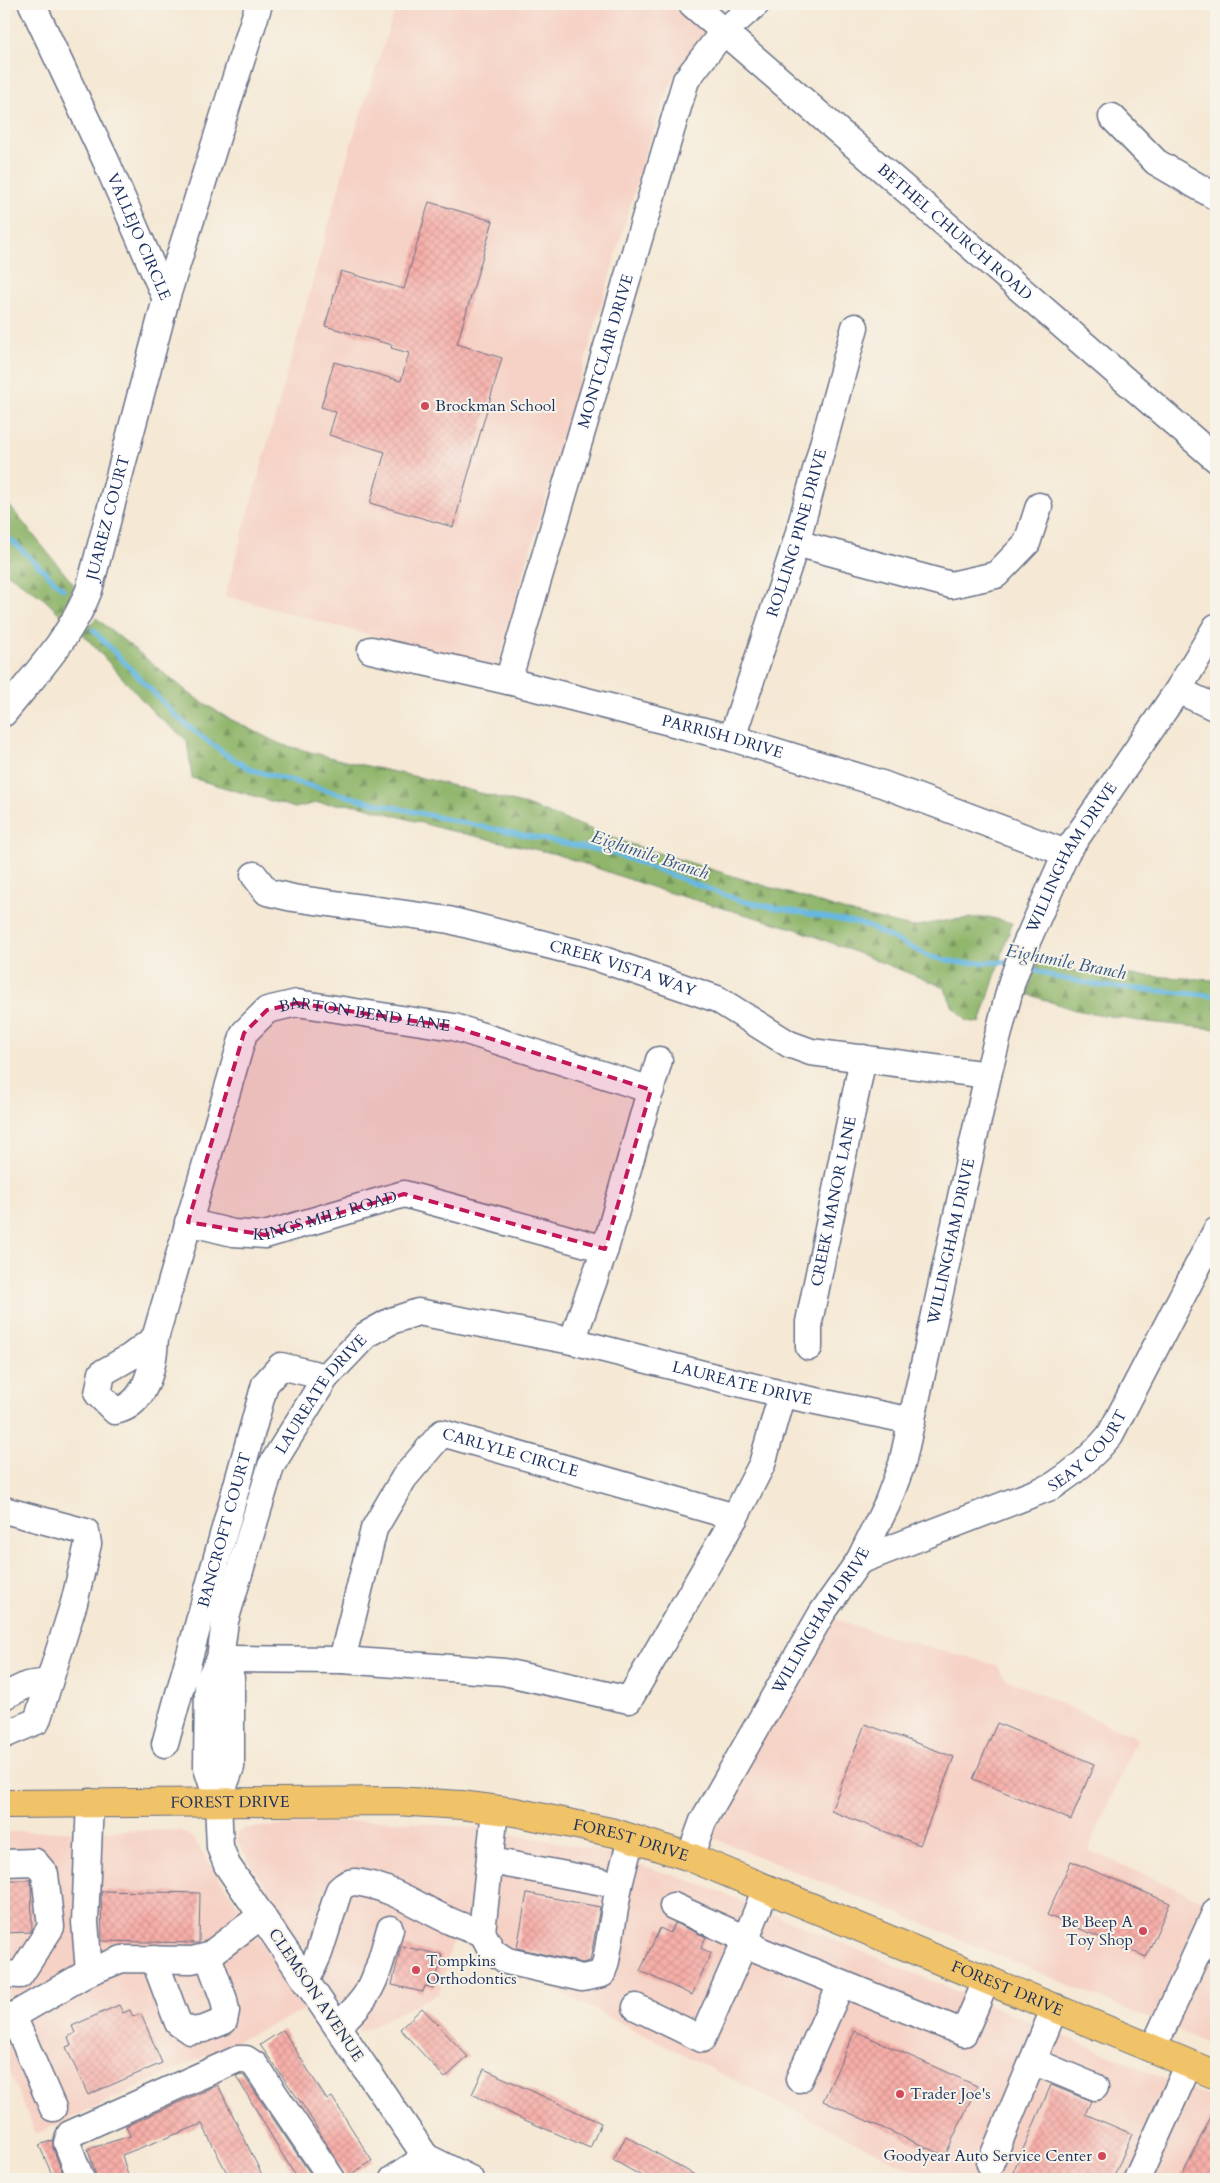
<svg xmlns="http://www.w3.org/2000/svg" width="1220" height="2183" font-family="Cardo,serif">
  <style>
    .built { fill: #f6d1c5 }
    .forest { fill: url(#forest-firs); stroke: #567265 }
    .lines { fill: none; stroke-linecap: round; stroke-linejoin: round }
    .stream { stroke: #66b8e2; stroke-width: 5 }
    .building { fill: url(#building-cross-hatch) }
    .minor-casing { stroke: #677087; stroke-width: 29 }
    .major-casing { stroke: #677087; stroke-width: 30 }
    .minor { stroke: #fff; stroke-width: 26 }
    .major { stroke: #f1c369; stroke-width: 28 }
    .marked { fill: #c2185b; fill-opacity: 0.2; stroke: #c2185b; stroke-width: 4; stroke-dasharray: 10 6; stroke-linejoin: round }
    .poi-dot { fill: #d1495b; stroke: #f7f3e8; stroke-width: 2 }
    .labels { text-anchor: middle; dominant-baseline: central; stroke-width: 4; stroke-linejoin: round; paint-order: stroke }
    .street-label { font-size: 16px; fill: #1b2f5e; stroke: #f7f3e8 }
    .poi-label { font-size: 16px; fill: #1b2f5e; stroke: #f7f3e8; text-anchor: start }
    .water-label { font-size: 18px; font-style: italic; fill: #325886; stroke: #f7f3e8 }
  </style>
  <defs>
    <pattern id="forest-firs" width="22" height="20" patternUnits="userSpaceOnUse" patternTransform="scale(1.25)"><rect width="22" height="20" fill="#90b66c"/><path d="M5 1l3.5 6h-7zM16 11l3.5 6h-7z" fill="#75945c"/></pattern>
    <pattern id="building-cross-hatch" width="8" height="8" patternUnits="userSpaceOnUse" patternTransform="scale(1.25)"><rect width="8" height="8" fill="#f7aea8"/><path d="M0 0l8 8M0 8l8-8" fill="none" stroke="#d39693"/></pattern>
  </defs>
  <rect width="100%" height="100%" fill="#f7f3e8"/>
  <filter id="ink" filterUnits="userSpaceOnUse"><feTurbulence type="fractalNoise" baseFrequency=".02" numOctaves="2"/><feDisplacementMap in="SourceGraphic" scale="10" xChannelSelector="R" yChannelSelector="G"/><feConvolveMatrix kernelMatrix="1 2 1 2 8 2 1 2 1" color-interpolation-filters="sRGB"/></filter>
  <filter id="wash" filterUnits="userSpaceOnUse"><feTurbulence type="fractalNoise" baseFrequency=".0096" numOctaves="4" result="noise"/><feDisplacementMap in="SourceGraphic" scale="20" xChannelSelector="R" yChannelSelector="G"/><feGaussianBlur stdDeviation="1.12" result="paint"/><feColorMatrix in="noise" values="0 0 0 0 0 0 0 0 0 0 0 0 0 0 0 0 0 1.4 0 .05"/><feComposite in="paint" operator="in"/></filter>
  <g filter="url(#wash)">
    <rect width="100%" height="100%" fill="#f5e8d4"/>
    <path class="built" d="M397,4H679L707,29L673,78L648,144L496,669L225,596L352,141Z
      M825,1616L894,1638L996,1665L1005,1678L1137,1738L1088,1850L1216,1906V2047L905,1916L706,1835Z
      M381,1820L477,1828L593,1849L708,1887L1216,2100V2179H929L453,1938L439,1993L360,2032L294,1933L237,1841L238,1832L244,1828Z
      M178,1830L187,1834L194,1839L306,2009L36,2134L4,2058V1832Z"/>
    <path class="forest" d="M4,499L74,585L62,616L44,599L4,571Z
      M96,618L194,697L226,717L280,744L349,762L431,780L526,805L633,845L859,915L912,927L950,920L988,917L1012,923L980,1023L967,1021L953,1007L944,987L796,929L660,890L556,854L443,829L358,805L316,803L295,808L192,778L187,740L155,714L83,634Z
      M1039,957L1060,967L1081,972L1216,980V1029L1139,1021L1075,1010L1027,994Z"/>
    <g class="lines">
      <path class="stream" d="M4,533L63,589
        M93,630L179,719L225,754L252,770L366,801L455,821L612,853L741,901L865,925L931,957L961,963L1012,962
        M1025,966L1055,977L1104,986L1216,996"/>
    </g>
    <g id="blocks">
      <path class="building" d="M429,202L493,221L457,344L502,358L453,527L370,503L385,452L329,435L336,412L321,407L334,362L401,381L409,353L391,348L392,345L325,326L341,271L404,289Z
        M997,1723L1094,1764L1071,1820L973,1779Z
        M865,1724L954,1757L920,1845L831,1811Z
        M1071,1861L1170,1903L1146,1957L1047,1915Z
        M4,1880H31L32,1929L30,1932L4,1933Z
        M101,1891L200,1893L199,1943L102,1941Z
        M527,1893L600,1907L590,1961L582,1963L517,1948Z
        M675,1923L706,1937L701,1948L711,1953L692,1995L640,1971L660,1928L670,1933Z
        M401,1946L442,1955L434,1988L425,1986L423,1992L392,1985Z
        M119,2005L123,2013L130,2010L133,2017L141,2014L162,2063L88,2095L66,2047L71,2045L68,2037L75,2033L72,2026Z
        M422,2008L468,2057L445,2078L400,2029Z
        M283,2030L327,2100L332,2097L372,2161L347,2177L304,2107L260,2045Z
        M855,2031L977,2086L945,2156L823,2101Z
        M484,2069L601,2123L590,2148L520,2118L472,2094Z
        M241,2074L244,2076L314,2179H297L236,2076Z
        M218,2085L264,2179H230L202,2124L122,2155L129,2179H97L88,2149L130,2136L126,2126Z
        M1051,2085L1091,2101L1085,2114L1132,2134L1113,2179H1010Z
        M1216,2107V2179H1180Z
        M626,2136L702,2179H647L613,2160Z
        M53,2140V2148L65,2179H54L39,2145Z"/>
    </g>
  </g>
  <g filter="url(#ink)">
    <use href="#blocks" fill-opacity="0" stroke="#677087" stroke-width="1"/>
    <g class="lines">
      <g class="minor-casing">
        <g id="minor">
          <path id="s1" d="M32,4L106,161L166,299"/>
          <path id="s2" d="M692,4L1216,459"/>
          <path d="M1112,117L1156,162L1216,197"/>
          <path d="M796,543L951,585L996,575L1027,543L1039,506"/>
          <path id="s3" d="M371,650L508,681L732,738L882,784L1066,853"/>
          <path id="s4" d="M508,681L686,80L723,32L756,4"/>
          <path d="M1178,690L1216,708"/>
          <path id="s5" d="M4,713C35,674 71,637 89,590L166,299L259,4"/>
          <path id="s6" d="M732,738L796,543L855,327"/>
          <path id="s7" d="M254,875L267,892L293,898L449,920L595,957L717,999L789,1044L811,1052L988,1075"/>
          <path id="s8" d="M188,1222L233,1233L265,1235L404,1194L605,1249"/>
          <path id="s9" d="M155,1338C154,1366 146,1405 115,1411L98,1394L102,1373L130,1357L155,1338L244,1033L267,1010L297,1003L454,1027L651,1090"/>
          <path d="M572,1341L605,1249L659,1060"/>
          <path id="s10" d="M809,1347V1322L863,1058"/>
          <path d="M4,1510L86,1532L88,1544L74,1603L37,1721L4,1735"/>
          <path id="s11" d="M859,1561L1053,1486C1076,1471 1093,1456 1110,1435L1216,1231"/>
          <path d="M220,1659L342,1660L504,1672L629,1700L735,1517L762,1464L782,1394"/>
          <path id="s12" d="M342,1660L374,1529L404,1478L442,1433L735,1517"/>
          <path d="M4,1696L27,1685L49,1682"/>
          <path id="s13" d="M165,1744L265,1384L281,1366L326,1377"/>
          <path d="M218,1802L231,1767V1678L220,1659"/>
          <path id="s14" d="M690,1857L703,1821L822,1613L859,1561L887,1504L902,1464L988,1075L1012,981L1025,946L1066,853L1178,690L1216,627"/>
          <path d="M491,1861L619,1885"/>
          <path d="M4,1863L35,1862L45,1874L51,1927L22,1972L20,1975L4,1974"/>
          <path d="M673,1906L746,1939L759,1950L964,2033L987,1979"/>
          <path d="M482,1932L492,1951L507,1961L582,1978L602,1974L606,1961L619,1885L631,1838"/>
          <path d="M154,1959L178,2023L190,2031L204,2029L224,2021L226,2011L224,2000L208,1956"/>
          <path d="M89,1972L85,1922L90,1802"/>
          <path d="M306,1982L319,1953L339,1890C343,1886 348,1882 355,1882C401,1887 438,1923 482,1932L495,1810"/>
          <path d="M636,2007L702,2039L746,1939L766,1888"/>
          <path d="M337,2026C376,1993 376,1976 390,1929"/>
          <path d="M1153,2049L1216,1911"/>
          <path d="M1033,2061L1095,2087"/>
          <path d="M799,2079L841,1984"/>
          <path d="M53,2108L13,2016L89,1972L122,1959L192,1960L208,1956L262,1915"/>
          <path d="M990,2164L1055,2007"/>
          <path d="M81,2179L67,2143L70,2134L238,2059H246L255,2065L332,2179"/>
          <path d="M393,2179L426,2157L470,2179"/>
          <path id="s15" d="M441,2179L227,1865L220,1847L218,1802L207,1768L208,1681L220,1659L225,1621L271,1466L326,1377L366,1335L391,1321L418,1312L572,1341L782,1394L912,1421"/>
          <path d="M1137,2179L1189,2064"/>
        </g>
      </g>
      <g class="major-casing">
        <g id="major">
          <path id="s16" d="M4,1804L395,1801L461,1805L515,1812L615,1833L690,1857L1216,2075"/>
        </g>
      </g>
      <use href="#minor" class="minor"/>
      <use href="#major" class="major"/>
    </g>
  </g>
  <path class="marked" d="M297,1003L454,1027L651,1090L605,1249L404,1194L265,1235L188,1222L244,1033L267,1010Z"/>
  <g class="poi-dot">
    <circle cx="425" cy="406" r="5"/>
    <circle cx="1143" cy="1931" r="5"/>
    <circle cx="416" cy="1970" r="5"/>
    <circle cx="900" cy="2094" r="5"/>
    <circle cx="1102" cy="2156" r="5"/>
  </g>
  <g class="labels">
    <g class="street-label">
      <text stroke="none"><textPath href="#s1" startOffset="256">VALLEJO CIRCLE</textPath></text>
      <text stroke="none"><textPath href="#s2" startOffset="348">BETHEL CHURCH ROAD</textPath></text>
      <text stroke="none"><textPath href="#s4" startOffset="344">MONTCLAIR DRIVE</textPath></text>
      <text stroke="none"><textPath href="#s5" startOffset="225">JUAREZ COURT</textPath></text>
      <text stroke="none"><textPath href="#s6" startOffset="215">ROLLING PINE DRIVE</textPath></text>
      <text stroke="none"><textPath href="#s3" startOffset="362">PARRISH DRIVE</textPath></text>
      <text stroke="none"><textPath href="#s14" startOffset="1081">WILLINGHAM DRIVE</textPath></text>
      <text stroke="none"><textPath href="#s7" startOffset="386">CREEK VISTA WAY</textPath></text>
      <text stroke="none"><textPath href="#s9" startOffset="648">BARTON BEND LANE</textPath></text>
      <text stroke="none"><textPath href="#s10" startOffset="148">CREEK MANOR LANE</textPath></text>
      <text stroke="none"><textPath href="#s8" startOffset="141">KINGS MILL ROAD</textPath></text>
      <text stroke="none"><textPath href="#s14" startOffset="676">WILLINGHAM DRIVE</textPath></text>
      <text stroke="none"><textPath href="#s15" startOffset="1344">LAUREATE DRIVE</textPath></text>
      <text stroke="none"><textPath href="#s15" startOffset="880">LAUREATE DRIVE</textPath></text>
      <text stroke="none"><textPath href="#s11" startOffset="258">SEAY COURT</textPath></text>
      <text stroke="none"><textPath href="#s12" startOffset="324">CARLYLE CIRCLE</textPath></text>
      <text stroke="none"><textPath href="#s13" startOffset="222">BANCROFT COURT</textPath></text>
      <text stroke="none"><textPath href="#s14" startOffset="271">WILLINGHAM DRIVE</textPath></text>
      <text stroke="none"><textPath href="#s16" startOffset="226">FOREST DRIVE</textPath></text>
      <text stroke="none"><textPath href="#s16" startOffset="631">FOREST DRIVE</textPath></text>
      <text stroke="none"><textPath href="#s16" startOffset="1036">FOREST DRIVE</textPath></text>
      <text transform="translate(316 1995) rotate(56)">CLEMSON AVENUE</text>
    </g>
    <g class="poi-label">
      <text x="435" y="406">Brockman School</text>
      <text x="1133" y="1922" text-anchor="end">Be Beep A<tspan x="1133" dy="18">Toy Shop</tspan></text>
      <text x="426" y="1961">Tompkins<tspan x="426" dy="18">Orthodontics</tspan></text>
      <text x="910" y="2094">Trader Joe's</text>
      <text x="1092" y="2156" text-anchor="end">Goodyear Auto Service Center</text>
    </g>
    <g class="water-label">
      <text transform="translate(650 855) rotate(18)">Eightmile Branch</text>
      <text transform="translate(1066 962) rotate(11)">Eightmile Branch</text>
    </g>
  </g>
  <rect width="1220" height="2183" fill="none" stroke="#f7f3e8" stroke-width="20"/>
</svg>
